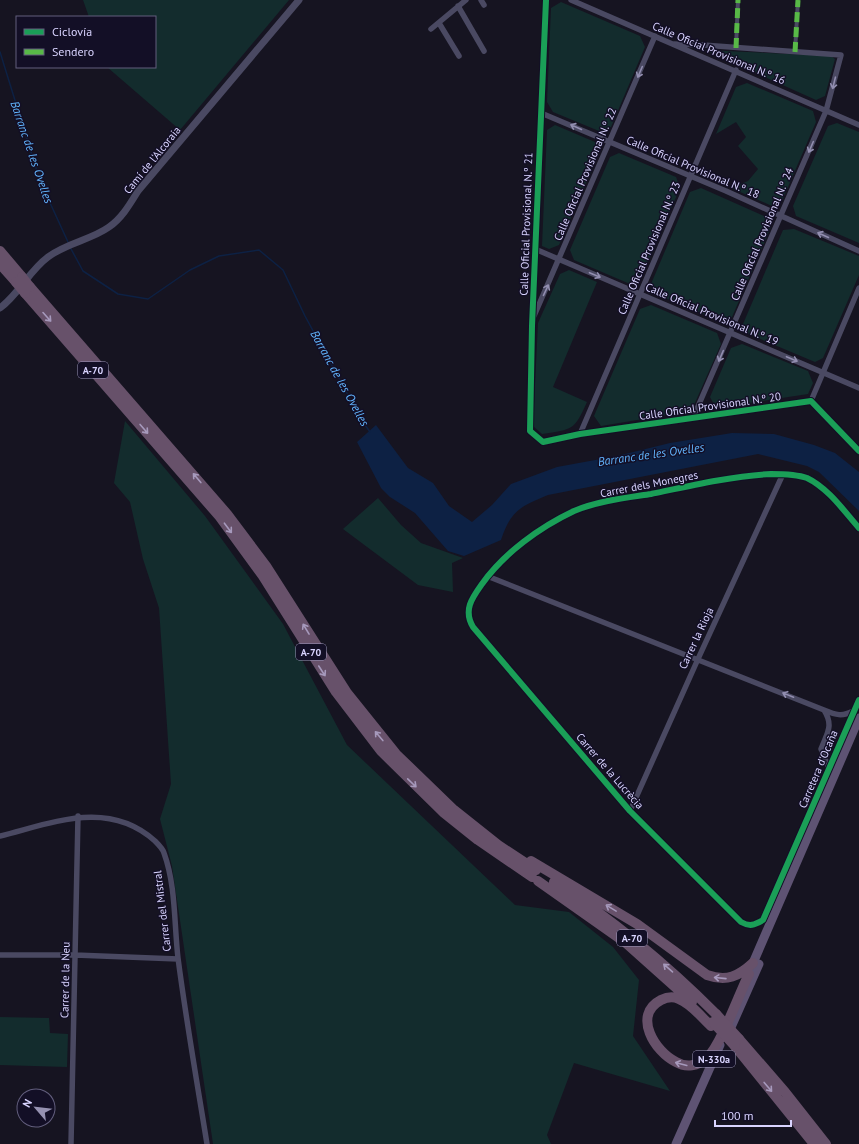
<svg xmlns="http://www.w3.org/2000/svg" width="859" height="1144" font-family="'PT Sans',sans-serif">
  <style>
    .green { fill: #132c2d }
    .water { fill: #0d2144 }
    .lines { fill: none; stroke-linecap: round; stroke-linejoin: round }
    .stream { stroke: #0d2144; stroke-width: 1.5 }
    .pedestrian { stroke: #4a4962; stroke-width: 4 }
    .minor { stroke: #4a4962; stroke-width: 5.5 }
    .tertiary { stroke: #4a4962; stroke-width: 7 }
    .primary { stroke: #5e5373; stroke-width: 9 }
    .motorway { stroke: #67516a; stroke-width: 10 }
    .motorway-bridge { stroke: #67516a; stroke-width: 10 }
    .quiet { stroke: #58b947; stroke-width: 5; stroke-dasharray: 10 5; stroke-linecap: butt }
    .cycleway-casing { stroke: #130f26; stroke-width: 8 }
    .cycleway { stroke: #1a9f57; stroke-width: 6 }
    .oneway { stroke: #928eb0 }
    .oneway2 { stroke: #a699bc }
    .labels { text-anchor: middle; dominant-baseline: central; stroke-width: 3; stroke-linejoin: round; paint-order: stroke }
    .shield { fill: #130f26; stroke: #9e99be; stroke-width: 1 }
    .shield-label { font-size: 10px; font-weight: bold; fill: #d9d4ff }
    .street-label { font-size: 11px; fill: #d9d4ff; stroke: #130f26 }
    .water-label { font-size: 12px; font-style: italic; fill: #62b6ff; stroke: #130f26 }
  </style>
  <rect width="100%" height="100%" fill="#161421"/>
  <path class="green" d="M83,0H289L180,130L107,67H155V17H89Z
    M561,2L640,36L645,47L611,127L599,131L553,112L547,102L551,8Z
    M705,50L831,56L835,59L825,96L816,100Z
    M747,83L813,111L816,122L782,201L772,206L731,188L748,181L758,169L738,146L746,137L736,122L716,134L736,87Z
    M837,123L859,132V243L796,216L793,206L828,126Z
    M555,125L595,142L599,153L559,245L549,249L542,246L547,130Z
    M619,153L676,177L680,188L640,279L630,284L574,260L570,250L610,157Z
    M701,188L764,216L769,219L771,227L732,317L722,322L656,294L651,284L690,192Z
    M794,229L859,256V275L823,358L815,362L746,333L743,324L783,230Z
    M569,270L597,282L553,387L587,402C574,431 573,429 542,434L533,426L538,323L560,274Z
    M651,305L717,333L721,344L694,405L685,412L601,426L594,416L640,309Z
    M742,344L808,371L813,383L808,394L716,408L710,397L731,348Z
    M125,421L205,516L283,624L347,745L515,905L569,912L613,947L639,980L633,1036L670,1091L574,1063L547,1135L551,1144H213L172,866L160,819L171,784L159,608L143,559L130,502L114,483Z
    M378,498L401,525L421,543L463,558L452,563L453,592L418,585L343,529Z
    M0,1017L49,1018L50,1033L68,1034L67,1067L0,1065Z"/>
  <path class="water" d="M376,425L408,468L433,483L449,506L472,522L492,505L511,484L557,467L617,456L670,443L732,433L774,434L814,445L835,453L859,472V511L819,472L807,466L758,454L548,495C520,507 511,510 501,540L464,556L448,551L415,513L390,497L381,488L357,442Z"/>
  <g class="lines">
    <path class="stream" d="M0,52L40,181L68,242
      M70,247L83,271L118,294L148,299L190,270L219,256L259,250L283,270L305,316L361,419L370,432"/>
    <path class="pedestrian" d="M736,48L738,0
      M795,52L798,0"/>
    <path class="minor" d="M481,0L484,5
      M546,0L532,326L530,431L543,442L580,434L811,401L859,451
      M571,0L859,125
      M458,6L484,51
      M439,23L459,56
      M431,29L466,0
      M674,44L703,45L841,55L826,111L693,418
      M541,113L726,191L859,251
      M535,249L859,388
      M534,316L655,36
      M811,401L859,288
      M580,434L736,70
      M859,528C844,511 828,488 807,478C796,474 782,474 771,474C732,476 689,486 651,494C625,498 598,501 574,511C540,527 504,553 482,584C472,598 463,610 473,627L630,811L741,922C750,927 754,925 763,920L859,700
      M487,576L824,710
      M830,771L821,749C827,733 834,726 824,710C836,715 842,717 853,711
      M630,811L698,659L783,474
      M0,836C53,823 108,799 155,841C158,844 163,849 164,853C176,886 174,924 178,958C186,1020 197,1082 207,1144
      M0,955H75L178,959
      M71,1144L78,816"/>
    <path class="tertiary" d="M0,308C19,294 29,271 48,257C66,243 91,240 109,227C122,218 130,204 138,191L299,0"/>
    <path class="primary" d="M750,970L859,718
      M728,1034L759,964
      M676,1144L720,1045"/>
    <path class="motorway" d="M0,251L22,277
      M0,264L16,282
      M30,287L227,514L266,566L347,693L396,754L454,810L498,845L536,870
      M25,293L220,517L263,576L336,692L381,751L443,812L478,840L532,877
      M531,861L637,924L707,975C727,982 739,976 753,963
      M538,881L626,943L692,1002
      M554,882C613,920 666,964 716,1014
      M711,1026C701,1017 692,1004 679,999C673,996 667,997 661,1000C632,1015 655,1052 676,1062C686,1068 698,1066 707,1058C721,1045 739,994 749,974
      M739,1039L785,1092L826,1144
      M735,1046L814,1144"/>
    <path class="motorway-bridge" d="M22,277L30,287
      M16,282L25,293
      M716,1014L739,1039
      M713,1022L735,1046"/>
    <path class="quiet" d="M736,48L738,0
      M795,52L798,0"/>
    <g class="cycleway-casing">
      <path id="cycleway" d="M546,0L532,326L530,431L543,442L580,434L811,401L859,451
        M859,528C844,511 828,488 807,478C796,474 782,474 771,474C732,476 689,486 651,494C625,498 598,501 574,511C540,527 504,553 482,584C472,598 463,610 473,627L630,811L741,922C750,927 754,925 763,920L859,700"/>
    </g>
    <use href="#cycleway" class="cycleway"/>
  </g>
  <defs><path id="oneway-shaft" d="M-6 0H5M1.5-3L5.5 0L1.5 3" fill="none" stroke-width="1.6" stroke-linecap="round" stroke-linejoin="round"/></defs>
  <g class="oneway">
    <use href="#oneway-shaft" transform="translate(640 72) rotate(113)"/>
    <use href="#oneway-shaft" transform="translate(834 83) rotate(104)"/>
    <use href="#oneway-shaft" transform="translate(576 127) rotate(-156)"/>
    <use href="#oneway-shaft" transform="translate(811 147) rotate(113)"/>
    <use href="#oneway-shaft" transform="translate(823 235) rotate(-156)"/>
    <use href="#oneway-shaft" transform="translate(595 275) rotate(23)"/>
    <use href="#oneway-shaft" transform="translate(546 290) rotate(-65)"/>
    <use href="#oneway-shaft" transform="translate(721 356) rotate(113)"/>
    <use href="#oneway-shaft" transform="translate(792 359) rotate(23)"/>
    <use href="#oneway-shaft" transform="translate(788 695) rotate(-158)"/>
  </g>
  <g class="oneway2">
    <use href="#oneway-shaft" transform="translate(47 317) rotate(48)"/>
    <use href="#oneway-shaft" transform="translate(144 429) rotate(49)"/>
    <use href="#oneway-shaft" transform="translate(197 478) rotate(-130)"/>
    <use href="#oneway-shaft" transform="translate(228 528) rotate(53)"/>
    <use href="#oneway-shaft" transform="translate(306 629) rotate(-121)"/>
    <use href="#oneway-shaft" transform="translate(322 671) rotate(57)"/>
    <use href="#oneway-shaft" transform="translate(379 736) rotate(-130)"/>
    <use href="#oneway-shaft" transform="translate(412 783) rotate(44)"/>
    <use href="#oneway-shaft" transform="translate(611 908) rotate(-149)"/>
    <use href="#oneway-shaft" transform="translate(668 968) rotate(-139)"/>
    <use href="#oneway-shaft" transform="translate(720 978) rotate(-174)"/>
    <use href="#oneway-shaft" transform="translate(681 1064) rotate(-165)"/>
    <use href="#oneway-shaft" transform="translate(768 1087) rotate(50)"/>
  </g>
  <g class="labels">
    <g class="shield">
      <rect x="78" y="362" width="30" height="16" rx="3"/>
      <rect x="296" y="644" width="30" height="16" rx="3"/>
      <rect x="617" y="930" width="30" height="16" rx="3"/>
      <rect x="693" y="1051" width="42" height="16" rx="3"/>
    </g>
    <g class="shield-label">
      <text x="93" y="370">A-70</text>
      <text x="311" y="652">A-70</text>
      <text x="632" y="938">A-70</text>
      <text x="714" y="1059">N-330a</text>
    </g>
    <g class="street-label">
      <text transform="translate(719 53) rotate(23)">Calle Oficial Provisional N.º 16</text>
      <text transform="translate(152 160) rotate(-51)">Camí de l'Alcoraia</text>
      <text transform="translate(693 167) rotate(23)">Calle Oficial Provisional N.º 18</text>
      <text transform="translate(585 174) rotate(-67)">Calle Oficial Provisional N.º 22</text>
      <text transform="translate(526 224) rotate(-88)">Calle Oficial Provisional N.º 21</text>
      <text transform="translate(762 234) rotate(-67)">Calle Oficial Provisional N.º 24</text>
      <text transform="translate(649 248) rotate(-67)">Calle Oficial Provisional N.º 23</text>
      <text transform="translate(712 314) rotate(23)">Calle Oficial Provisional N.º 19</text>
      <text transform="translate(710 406) rotate(-8)">Calle Oficial Provisional N.º 20</text>
      <text transform="translate(649 484) rotate(-11)">Carrer dels Monegres</text>
      <text transform="translate(696 638) rotate(-65)">Carrer la Rioja</text>
      <text transform="translate(818 769) rotate(-67)">Carretera d'Ocaña</text>
      <text transform="translate(610 771) rotate(49)">Carrer de la Lucrècia</text>
      <text transform="translate(162 911) rotate(-97)">Carrer del Mistral</text>
      <text transform="translate(65 980) rotate(-89)">Carrer de la Neu</text>
    </g>
    <g class="water-label">
      <text transform="translate(32 152) rotate(71)">Barranc de les Ovelles</text>
      <text transform="translate(340 378) rotate(61)">Barranc de les Ovelles</text>
      <text transform="translate(651 454) rotate(-8)">Barranc de les Ovelles</text>
    </g>
  </g>
  <rect x="16" y="16" width="140" height="52" fill="#130f26" stroke="#625e7d"/>
  <rect x="24" y="29" width="20" height="6" fill="#1a9f57" stroke="#625e7d"/>
  <text x="52" y="36" font-size="12" fill="#d9d4ff">Ciclovía</text>
  <rect x="24" y="49" width="20" height="6" fill="#58b947" stroke="#625e7d"/>
  <text x="52" y="56" font-size="12" fill="#d9d4ff">Sendero</text>
  <g transform="translate(36 1108) rotate(298)"><circle r="19" fill="#130f26" stroke="#625e7d"/>
  <path d="M0-3L7 15L0 10L-7 15Z" fill="#9591b1"/>
  <text y="-6" font-size="11" font-weight="bold" text-anchor="middle" fill="#d9d4ff">N</text>
  </g>
  <path d="M715 1120v6h76v-6" fill="none" stroke="#d9d4ff" stroke-width="2"/>
  <text x="721" y="1120" font-size="12" fill="#d9d4ff" stroke="#130f26" stroke-width="3" paint-order="stroke">100 m</text>
</svg>
